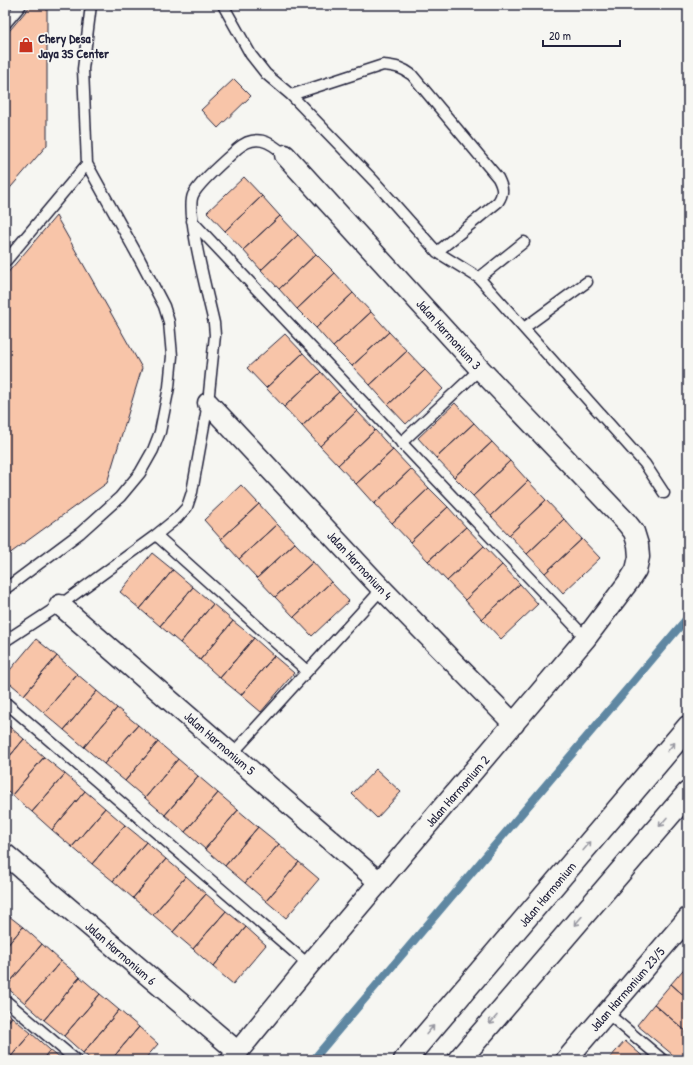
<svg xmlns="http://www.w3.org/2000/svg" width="693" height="1065" font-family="'Patrick Hand',sans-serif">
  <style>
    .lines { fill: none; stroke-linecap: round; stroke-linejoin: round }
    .stream { stroke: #5e87a2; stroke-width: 8 }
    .building { fill: #f8c5a9; stroke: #22223b }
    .service-casing { stroke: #22223b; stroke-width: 13 }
    .minor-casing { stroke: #22223b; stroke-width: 23 }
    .secondary-casing { stroke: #22223b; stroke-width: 25 }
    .service { stroke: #f6f6f2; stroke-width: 10 }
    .minor { stroke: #f6f6f2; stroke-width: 20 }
    .secondary { stroke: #f6f6f2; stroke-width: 22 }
    .oneway { stroke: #9797a0 }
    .labels { text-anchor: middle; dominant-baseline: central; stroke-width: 3.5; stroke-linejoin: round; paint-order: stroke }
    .poi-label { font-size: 13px; font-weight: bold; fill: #22223b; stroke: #f6f6f2; text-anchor: start }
    .street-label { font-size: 13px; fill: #22223b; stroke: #f6f6f2 }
  </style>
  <rect width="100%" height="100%" fill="#f6f6f2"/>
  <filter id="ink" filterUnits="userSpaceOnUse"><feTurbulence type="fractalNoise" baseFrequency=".025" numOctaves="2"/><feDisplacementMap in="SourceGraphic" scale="8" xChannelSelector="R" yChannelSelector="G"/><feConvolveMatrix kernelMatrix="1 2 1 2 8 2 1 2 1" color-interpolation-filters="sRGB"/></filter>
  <g filter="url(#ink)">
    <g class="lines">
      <path class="stream" d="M313,1060L688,617"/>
    </g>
    <path class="building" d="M31,5H47V145L5,194V36Z
      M234,79L251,96L218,128L201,110Z
      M244,177L262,196L225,231L207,212Z
      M262,196L280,216L243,250L225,231Z
      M56,216L142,368L107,483L5,557V276Z
      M280,216L298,235L261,270L243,250Z
      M298,235L316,254L279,289L261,270Z
      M316,254L335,273L297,309L279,289Z
      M335,273L353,293L316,328L297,309Z
      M353,293L371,312L333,347L316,328Z
      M371,312L389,332L352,366L333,347Z
      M389,332L407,351L370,385L352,366Z
      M285,334L303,353L266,388L247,368Z
      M407,351L425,370L388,405L370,385Z
      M303,353L321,372L284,407L266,388Z
      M425,370L443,389L406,424L388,405Z
      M321,372L339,392L302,426L284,407Z
      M339,392L357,411L320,446L302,426Z
      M455,403L474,423L436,458L418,438Z
      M357,411L375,430L338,465L320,446Z
      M474,423L492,442L454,477L436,458Z
      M375,430L393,450L356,484L338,465Z
      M492,442L510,461L473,496L454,477Z
      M393,450L411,469L374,504L356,484Z
      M510,461L528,481L491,516L473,496Z
      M411,469L429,488L392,523L374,504Z
      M528,481L546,500L509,535L491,516Z
      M241,485L259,504L221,539L204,520Z
      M429,488L448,507L410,542L392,523Z
      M546,500L564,519L527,554L509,535Z
      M259,504L277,524L239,559L221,539Z
      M448,507L466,527L428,561L410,542Z
      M564,519L582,539L545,573L527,554Z
      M277,524L295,543L257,578L239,559Z
      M466,527L484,546L447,581L428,561Z
      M582,539L600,558L563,593L545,573Z
      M295,543L313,562L275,597L257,578Z
      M484,546L502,565L465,600L447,581Z
      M152,553L173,570L140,609L120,592Z
      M313,562L331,582L294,617L275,597Z
      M502,565L520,584L482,619L465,600Z
      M173,570L193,587L160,626L140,609Z
      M331,582L349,601L312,636L294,617Z
      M520,584L538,604L501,639L482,619Z
      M193,587L213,604L180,643L160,626Z
      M213,604L233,621L200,660L180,643Z
      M233,621L254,638L220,678L200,660Z
      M254,638L274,656L241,695L220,678Z
      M36,639L57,656L24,695L5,679V676Z
      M57,656L77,674L44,713L24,695Z
      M274,656L294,673L261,712L241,695Z
      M77,674L97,691L64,730L44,713Z
      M97,691L117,708L84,747L64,730Z
      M117,708L138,725L104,764L84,747Z
      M5,723L24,739L5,762Z
      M138,725L158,742L125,781L104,764Z
      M24,739L44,757L12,795L5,790V762Z
      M158,742L178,759L145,798L125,781Z
      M44,757L65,774L32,812L12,795Z
      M178,759L198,776L165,815L145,798Z
      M376,769L401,792L377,818L352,794Z
      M65,774L85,791L52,830L32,812Z
      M198,776L218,793L185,832L165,815Z
      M85,791L105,808L72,847L52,830Z
      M218,793L238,810L205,849L185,832Z
      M105,808L125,825L92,864L72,847Z
      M238,810L258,827L225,866L205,849Z
      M125,825L146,842L113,881L92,864Z
      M258,827L279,844L245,883L225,866Z
      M146,842L166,859L133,898L113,881Z
      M279,844L299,862L266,901L245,883Z
      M166,859L186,876L153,915L133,898Z
      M299,862L319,879L286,918L266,901Z
      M186,876L206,894L173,932L153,915Z
      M206,894L226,911L193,949L173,932Z
      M226,911L246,927L213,967L193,949Z
      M5,913L23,927L5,948Z
      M23,927L42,944L6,987L5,948Z
      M246,927L266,945L233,984L213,967Z
      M42,944L61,961L25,1003L6,987Z
      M61,961L80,977L44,1020L25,1003Z
      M688,964V999L671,984Z
      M80,977L100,994L64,1036L44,1020Z
      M671,984L688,999V1033L654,1004Z
      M100,994L119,1010L83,1053L64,1036Z
      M654,1004L688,1033V1060H679L637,1025Z
      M119,1010L139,1027L111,1060H92L83,1053Z
      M5,1011L12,1017L5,1025Z
      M12,1017L31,1033L8,1060H5V1025Z
      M139,1027L158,1044L144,1060H111Z
      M31,1033L50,1050L42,1060H8Z
      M625,1041L647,1060H608Z
      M50,1050L62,1060H42Z"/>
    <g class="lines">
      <g class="service-casing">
        <path id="service" d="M223,5L251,55L266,74L291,95L374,181L437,252L479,278L645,464L664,493
          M5,24L21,5
          M291,95L383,65C396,66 403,68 412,75L498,178C503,188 504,193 498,202L437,252
          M192,221L586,638
          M5,262L87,164
          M479,278L524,242
          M524,328L587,282
          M401,443L480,369
          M156,535L307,671
          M5,589L80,533L120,497L140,473L153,450L160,432L169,387L172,356L169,322L164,306L139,258L87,164L83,69L91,5
          M5,641L60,605L156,535L177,518L187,507L192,492L208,403L215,335L214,323C209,300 185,212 193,195C199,182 226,160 237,149C255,133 270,141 285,155
          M5,702L309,965
          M233,753L382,589
          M5,1000L76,1060
          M607,1013L663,1060"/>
      </g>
      <g class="minor-casing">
        <path id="minor" d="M208,403L382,589L514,724
          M60,605L379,882
          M5,854L238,1052
          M231,1060L309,965L586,638L629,581L636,570L639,557L638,545L634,532L626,522L480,369L285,155
          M566,1060L688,918"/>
      </g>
      <g class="secondary-casing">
        <path id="secondary" d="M405,1060L688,727
          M459,1060L688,793"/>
      </g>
      <use href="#service" class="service"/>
      <use href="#minor" class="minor"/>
      <use href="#secondary" class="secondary"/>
    </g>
    <defs><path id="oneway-shaft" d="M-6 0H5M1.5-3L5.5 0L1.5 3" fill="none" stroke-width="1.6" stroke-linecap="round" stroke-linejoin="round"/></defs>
    <g class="oneway">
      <use href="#oneway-shaft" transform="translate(671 747) rotate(-50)"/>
      <use href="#oneway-shaft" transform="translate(663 822) rotate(131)"/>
      <use href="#oneway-shaft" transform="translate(587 846) rotate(-50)"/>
      <use href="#oneway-shaft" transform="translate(578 921) rotate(131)"/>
      <use href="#oneway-shaft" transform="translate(493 1020) rotate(131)"/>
      <use href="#oneway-shaft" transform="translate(430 1030) rotate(-50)"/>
    </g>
  </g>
  <defs>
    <g id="shop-bare" transform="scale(1.2)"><path d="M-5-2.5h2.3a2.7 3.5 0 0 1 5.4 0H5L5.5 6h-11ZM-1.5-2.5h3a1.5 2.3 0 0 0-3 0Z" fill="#c8321e" stroke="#f6f6f2" stroke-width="2.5" paint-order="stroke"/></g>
  </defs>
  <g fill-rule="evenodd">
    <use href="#shop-bare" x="26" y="45"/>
  </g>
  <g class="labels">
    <g class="poi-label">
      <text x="38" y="38">Chery Desa<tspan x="38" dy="15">Jaya 3S Center</tspan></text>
    </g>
    <g class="street-label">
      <text transform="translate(449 334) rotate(48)">Jalan Harmonium 3</text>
      <text transform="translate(360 565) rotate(47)">Jalan Harmonium 4</text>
      <text transform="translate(220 743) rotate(41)">Jalan Harmonium 5</text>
      <text transform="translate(457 791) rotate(-49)">Jalan Harmonium 2</text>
      <text transform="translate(547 894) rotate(-50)">Jalan Harmonium</text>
      <text transform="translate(121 953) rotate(41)">Jalan Harmonium 6</text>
      <text transform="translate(627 989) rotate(-49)">Jalan Harmonium 23/5</text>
    </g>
  </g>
  <rect width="693" height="1065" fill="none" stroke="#f6f6f2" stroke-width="20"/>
  <rect x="10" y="10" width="673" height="1045" fill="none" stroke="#22223b" stroke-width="1.5" filter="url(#ink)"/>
  <path d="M543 40v6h77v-6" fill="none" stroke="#22223b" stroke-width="2"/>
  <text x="549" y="40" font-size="12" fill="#22223b" stroke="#f6f6f2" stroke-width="3" paint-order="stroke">20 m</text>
</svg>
